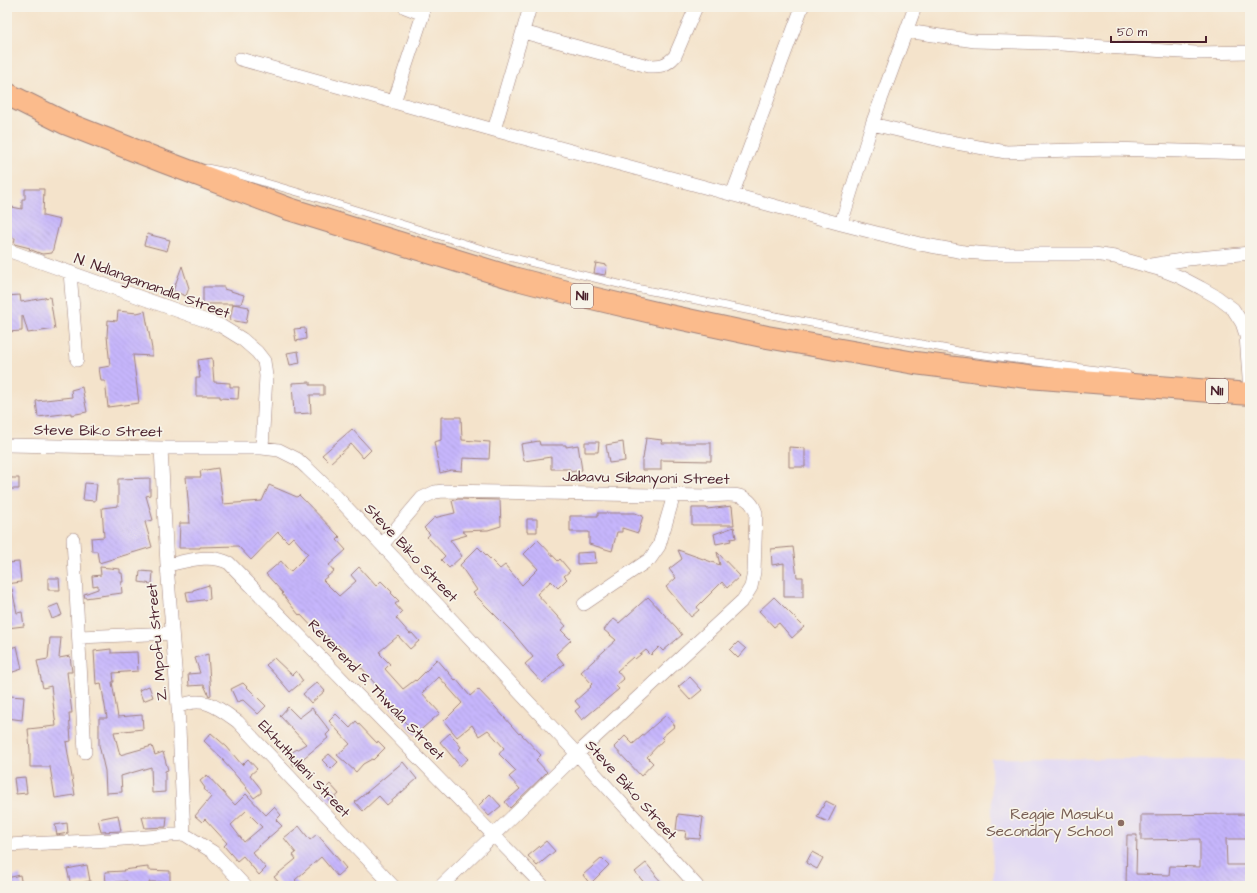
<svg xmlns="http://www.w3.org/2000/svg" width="1257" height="893" font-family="'Architects Daughter',sans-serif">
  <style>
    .built { fill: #dfd5f5 }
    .building { fill: url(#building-back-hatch); fill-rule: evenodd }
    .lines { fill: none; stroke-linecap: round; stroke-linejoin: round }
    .service-casing { stroke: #9f817b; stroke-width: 8 }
    .minor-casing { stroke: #9f817b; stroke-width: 14 }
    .trunk-casing { stroke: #9f817b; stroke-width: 24 }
    .service { stroke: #fff; stroke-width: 7 }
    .minor { stroke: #fff; stroke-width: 13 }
    .trunk { stroke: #fbbb8c; stroke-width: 22 }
    .education-dot { fill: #8d6e63; stroke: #f7f3e8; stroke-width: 1.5 }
    .labels { text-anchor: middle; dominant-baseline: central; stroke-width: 3.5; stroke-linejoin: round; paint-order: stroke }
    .shield { fill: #f7f3e8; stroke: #7e5f64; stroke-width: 1 }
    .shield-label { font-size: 14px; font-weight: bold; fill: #4a1f2b }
    .street-label { font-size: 15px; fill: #4a1f2b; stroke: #f7f3e8 }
    .education-label { font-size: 15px; fill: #785e54; stroke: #f7f3e8; text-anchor: end }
  </style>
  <defs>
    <pattern id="building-back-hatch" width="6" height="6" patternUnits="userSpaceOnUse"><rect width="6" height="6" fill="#c6b6fc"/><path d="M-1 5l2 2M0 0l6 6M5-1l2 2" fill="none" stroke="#ac9cd8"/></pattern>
  </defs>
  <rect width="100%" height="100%" fill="#f7f3e8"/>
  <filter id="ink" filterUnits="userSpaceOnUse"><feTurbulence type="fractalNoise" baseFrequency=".025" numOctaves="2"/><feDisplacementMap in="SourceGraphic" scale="8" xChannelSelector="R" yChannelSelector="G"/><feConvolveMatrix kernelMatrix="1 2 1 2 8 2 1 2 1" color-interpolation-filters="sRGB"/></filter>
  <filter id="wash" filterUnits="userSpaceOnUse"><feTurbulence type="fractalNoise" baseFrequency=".012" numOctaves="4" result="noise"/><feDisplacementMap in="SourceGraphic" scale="16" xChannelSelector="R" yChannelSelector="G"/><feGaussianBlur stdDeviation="0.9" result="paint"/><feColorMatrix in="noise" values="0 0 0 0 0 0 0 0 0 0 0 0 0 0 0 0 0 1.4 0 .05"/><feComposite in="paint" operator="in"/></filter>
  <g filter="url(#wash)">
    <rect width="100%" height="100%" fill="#f4e3cb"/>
    <path class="built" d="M991,758L1250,760V886H993Z"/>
    <g id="blocks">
      <path class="building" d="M25,189H44L43,216L60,220L52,253L42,254L29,249L30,248L14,244L15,238L7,237V206L22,209V199H25Z
        M147,234L170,240L167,251L144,245Z
        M596,263L607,265L605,275L594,273Z
        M182,266L189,288L186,296L173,291Z
        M203,287H224V289L244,295L241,304H203Z
        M20,295L21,302L50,297L55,329L28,333L23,316H22V331L7,332V296Z
        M233,304L249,307L246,323L230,320Z
        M118,311L137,313L145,311L152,349V356L133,355L139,403L108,407L105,381H101L99,368L110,366L107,336L108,320L117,321Z
        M305,328L306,339L296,341L294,329Z
        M298,351L300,363L290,365L287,353Z
        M212,358L214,382L230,383V387H239L238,399L220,398V396H196V378H200L198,360Z
        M310,382V385H324V395H310L311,413L294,414L292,383Z
        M82,387L87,412L71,415V413L38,417L36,401L72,397L71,390Z
        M441,417H461L462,440L490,442L489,459L463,458L462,471L451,470L440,473L434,442L441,440Z
        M352,429L371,450L363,458L351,444L330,463L322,455Z
        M646,438L662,440L661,443H711V461L661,460V470H642V459H643Z
        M539,441L540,445H566V447L578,445L582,470L570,472V469H551V457L524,461L521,444Z
        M585,442H599L598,452H585Z
        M623,442L625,461L609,463L606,445Z
        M789,447L805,448V467H789Z
        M218,468L223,504L262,501L269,485L297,497L299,495L340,537L337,540L346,550L329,565L334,571L323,580L339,596L356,581L351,575L359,567L376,586L381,581L392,592L391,593L399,601L395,604L402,612L396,618L410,634L412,633L419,641L410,649L398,636L379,652L381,653L380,654L390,664L385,669L403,689L415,680L416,681L430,667V666L437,659L455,680L456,679L470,696L478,689L496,708L519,734L520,733L541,755L536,760L547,772L510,808L505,802L520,789L509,777L516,771L499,754L504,748L488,730L479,736L472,725L457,737L444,721L462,703L439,677L422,693L440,713L415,735L406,723L382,698L385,696L362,668L361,669L338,645L336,646L324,632L320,635L300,614L299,615L282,594L283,593L266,574L281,561L290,572L308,554L293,537L288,542L278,532L251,560L238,546L200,547V548H179L180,523H190L186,477H201L200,471Z
        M7,478H19V489H7Z
        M150,478V495L146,496L153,520L145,522L152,547L99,563L97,551H92L91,538L104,537L102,508L118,506V479Z
        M85,483L97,484L95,501L83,500Z
        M458,499L500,500L501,526L488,530L462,531L467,535L450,540L462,556L449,568L441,560L445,556L427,537L430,534L424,528L434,518L455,513L452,501Z
        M732,506L734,525H692V508H707V509Z
        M598,513H635L643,516L638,533L622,528V532H617L612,551L589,544V532H570V516H598Z
        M527,519H537V532H527Z
        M734,527L736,538L730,539L731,541L716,544L714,534Z
        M538,540L558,561L560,559L570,571L564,576L567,579L558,588L551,581L537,594L566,626L561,630L571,640L556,654L564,664L542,683L525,664L533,657L512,632L473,593L477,590L460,565L478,547L500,569L505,565L522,585L538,569L524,554Z
        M793,547L797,577H803V597H784V563L772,565L771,549Z
        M678,550L720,565L717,552L740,576L727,588L722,582L697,607L699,610L691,617L666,587L676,578L669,569L682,559Z
        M595,552L596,563L577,564V553Z
        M19,562L21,582L7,584V563Z
        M100,567L120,569V573H122L123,582H121L122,593L85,598L84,594L98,589V585L93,586L92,576L101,575Z
        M140,571L153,572L152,584L139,582Z
        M48,578H59L60,590H48Z
        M209,585L210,599L188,602L186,592L193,591V590Z
        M7,589H12L17,613L22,612L24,626L7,628Z
        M648,597L677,628L682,635L663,651L659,647L651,655L646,650L635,659L633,657L617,671L624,679L616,686L619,689L582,720L575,711L580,707L575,701L591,687L590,686L592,684L581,672L616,640L604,630L610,622L614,619L619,623Z
        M774,597L804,627L792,638L779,623L774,627L759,611Z
        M58,604L62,615L52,619L48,608Z
        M50,638H61L59,658L70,656L72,672H67L72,713H69L71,741L66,742L75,795L55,798L50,767H30V750L28,729L56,726L51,686L43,688L37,661L48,659Z
        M738,642L746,649L738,658L730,650Z
        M17,646L22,669L7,674V649Z
        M111,649V653L137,652L138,671L113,673L114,682H112L118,717L142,715L143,729L114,732L120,755L152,746L155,755L163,752L168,770L165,771V792L152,793L151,767L121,776L122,792L106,793L105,771L99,745V718H107L101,683L96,684L94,651Z
        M208,654L211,695L209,696L204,685L189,686L188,674L200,673L195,658Z
        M274,658L292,675L296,671L303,681L290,692L279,679L266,665Z
        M690,677L702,690L690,700L678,687Z
        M317,682L325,691L311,703L303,694Z
        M243,683L266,706L258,714L243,700L237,702L231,689Z
        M149,686L153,697L143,701L139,690Z
        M9,696L24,697L22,720L7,718Z
        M288,707L299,718L312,708L330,731L326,735L328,738L294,766L287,755L306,744L280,716Z
        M336,714L350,728L356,721L377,743L378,741L385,748L373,760L372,759L363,764L356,772L337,755L350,744L329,721Z
        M666,715L675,726L662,737L664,739L647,757L653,763L641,776L614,747L625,736L633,744Z
        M211,733L227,747L242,765L248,759L257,769L250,775L261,789V793L254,798L246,788H247L223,761L224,760L204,741Z
        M450,733L461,747L459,749L468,759L460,766L440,742Z
        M329,754L338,762L331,769L322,760Z
        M403,762L417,779L387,805L379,796L363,811L355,802Z
        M207,775L235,805L246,794L266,815L274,807L281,815L276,820L282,826L252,852L266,868L259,875L243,856L237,861L224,846L227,843L205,819L202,822L195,816L211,797L204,789L205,788L200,781ZM246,811L262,827L244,842L231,825Z
        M25,777L27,793L16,794L14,778Z
        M330,784L339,794L330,802L322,792Z
        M490,794L501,806L489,816L479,805Z
        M826,801L836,806L828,822L817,817Z
        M678,814L703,817L700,839L685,838L686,831L676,830Z
        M1250,814V839H1226L1227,865H1250V886H1126L1127,835H1137L1136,874L1169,875L1170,866L1200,867V839L1141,840V815Z
        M118,815L121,831L101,832L98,819Z
        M142,817H167L166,827L145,828Z
        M67,823L68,833L57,835L55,825Z
        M299,826L310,840L317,834L346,868L337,876L321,857L295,880L301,886H282L274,877L296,859L293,855L296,853L284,838Z
        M546,841L555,851L537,866L528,856Z
        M812,852L823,858L817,869L806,863Z
        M602,858L609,865L590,884L583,875Z
        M646,863L655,874V875L665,886H647L635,872Z
        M87,865L90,881L71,885L67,869Z
        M148,867V870L170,871V882H149L150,886H128L127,881L106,883L105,872L124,871L123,870Z
        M20,875L22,886H7V878Z"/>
    </g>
  </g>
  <g filter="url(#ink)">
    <use href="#blocks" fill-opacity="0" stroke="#9f817b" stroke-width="1"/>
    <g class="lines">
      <g class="service-casing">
        <path id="service" d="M207,168L236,174L311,196L505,256L631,287L806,322L969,353L1127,374"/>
      </g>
      <g class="minor-casing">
        <path id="minor" d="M906,31L975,41L1046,43L1196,53L1250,52
          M523,32L648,66C661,66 666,66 675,56L696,7
          M240,59L494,130L841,224L920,244L964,252L991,254H1094L1115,257L1162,270L1180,277L1201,288L1217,297L1233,309L1242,323L1246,335L1250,392
          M394,102L423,14L405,7
          M872,124L940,140L1006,152L1111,149L1250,153
          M494,130L530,7
          M732,195L802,7
          M841,224L872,124L915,7
          M7,250L221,326L242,339L257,352L264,361L266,376L262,448
          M1151,265L1188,259L1250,253
          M70,272L77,360
          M7,445L161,448H262L279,450L297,459L307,468L333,493L382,545L577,754L697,886
          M161,448L167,565L178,707L184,834
          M73,539L85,752
          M382,545L422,498L435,492L443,491L708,496C728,495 749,490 756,513L754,572L751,587L743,600L577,754L441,886
          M167,565C187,561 210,553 229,563L543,886
          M584,604L650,559L659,546L674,495
          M79,637L172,633
          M178,707C203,694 219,708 238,722L393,886
          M7,845L111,840L184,834L213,852L245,886"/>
      </g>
      <g class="trunk-casing">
        <path id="trunk" d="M7,94L65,123L162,161L289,209L513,278L575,294L660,314L767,337L915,363L1028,377L1250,394"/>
      </g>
      <use href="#service" class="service"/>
      <use href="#minor" class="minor"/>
      <use href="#trunk" class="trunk"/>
    </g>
  </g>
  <circle class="education-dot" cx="1121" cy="823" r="4"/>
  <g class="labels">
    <g class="shield">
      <rect x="571" y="284" width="22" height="24" rx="3"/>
      <rect x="1206" y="379" width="22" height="24" rx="3"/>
    </g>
    <g class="shield-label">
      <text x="582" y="296">N11</text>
      <text x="1217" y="391">N11</text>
    </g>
    <g class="street-label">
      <text transform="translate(152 286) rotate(20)">N. Ndlangamandla Street</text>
      <text transform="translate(98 431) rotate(1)">Steve Biko Street</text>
      <text transform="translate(646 478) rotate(1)">Jabavu Sibanyoni Street</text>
      <text transform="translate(411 553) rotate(47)">Steve Biko Street</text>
      <text transform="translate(157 642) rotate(-95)">Z. Mpofu Street</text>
      <text transform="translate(376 690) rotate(46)">Reverend S. Thwala Street</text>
      <text transform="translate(304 769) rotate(47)">Ekhuthuleni Street</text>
      <text transform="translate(631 790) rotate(48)">Steve Biko Street</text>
    </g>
    <g class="education-label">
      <text x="1113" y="814">Reggie Masuku<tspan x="1113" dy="17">Secondary School</tspan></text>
    </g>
  </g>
  <rect width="1257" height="893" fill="none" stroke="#f7f3e8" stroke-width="24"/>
  <path d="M1111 36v6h95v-6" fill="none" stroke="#4a1f2b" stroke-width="2"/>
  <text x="1117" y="36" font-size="12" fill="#4a1f2b" stroke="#f7f3e8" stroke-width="3" paint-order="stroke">50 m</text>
</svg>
